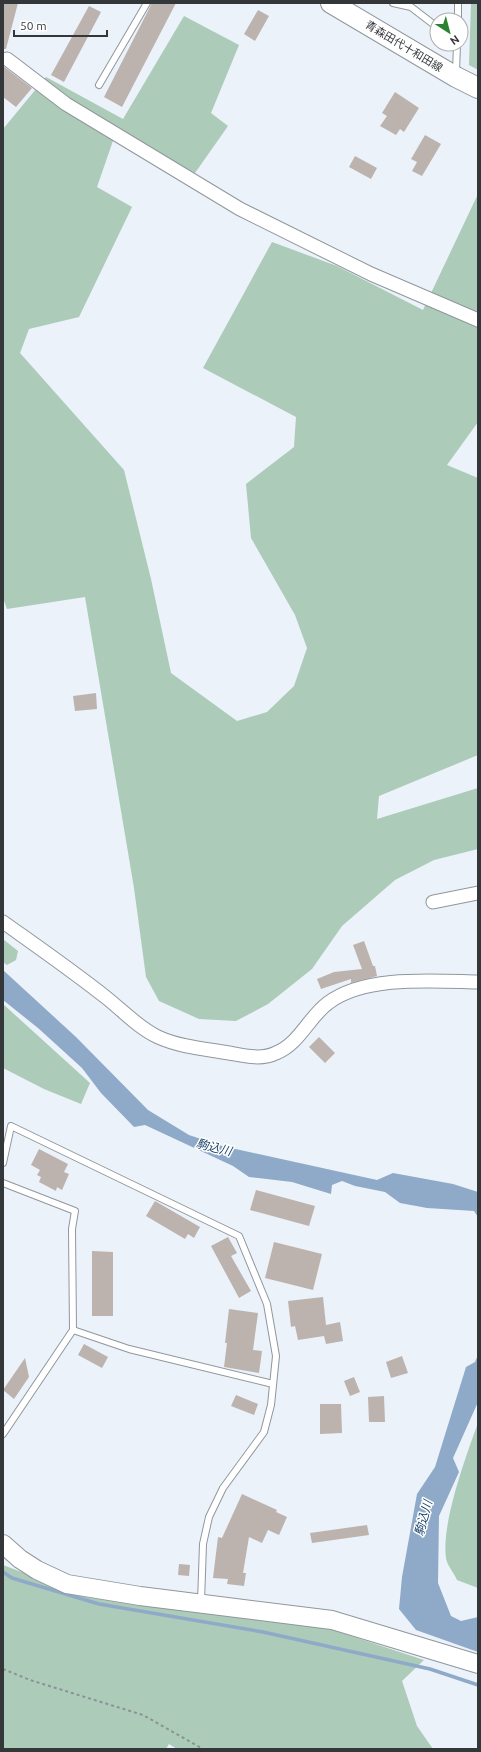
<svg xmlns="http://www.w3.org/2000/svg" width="481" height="1752" font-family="Ubuntu,'Noto Sans JP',sans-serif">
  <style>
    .green { fill: #accbb9 }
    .water { fill: #8faac8 }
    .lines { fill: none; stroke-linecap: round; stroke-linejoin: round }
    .stream { stroke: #8faac8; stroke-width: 3.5 }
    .building { fill: #bcb3ae }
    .lane-casing { stroke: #90979d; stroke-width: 8 }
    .street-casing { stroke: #90979d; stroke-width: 15 }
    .secondary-casing { stroke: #90979d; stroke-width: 20 }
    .primary-casing { stroke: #90979d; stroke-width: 22 }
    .path { stroke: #8c9196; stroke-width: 2; stroke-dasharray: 3 3; stroke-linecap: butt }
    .lane { stroke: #fff; stroke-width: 6 }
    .street { stroke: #fff; stroke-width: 13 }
    .secondary { stroke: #fff; stroke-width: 18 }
    .primary { stroke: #fff; stroke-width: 20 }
    .labels { text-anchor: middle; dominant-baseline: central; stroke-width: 3; stroke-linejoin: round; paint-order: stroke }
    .street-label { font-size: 11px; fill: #34373a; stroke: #fff }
    .water-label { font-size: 12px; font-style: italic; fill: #194269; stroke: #fff }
  </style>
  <rect width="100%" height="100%" fill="#ebf2f9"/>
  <path class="green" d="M471,3H478V70L469,65Z
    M184,16L239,45L211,113L228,126L195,173L116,132L97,187L132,207L79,317L29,329L20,353L124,470L151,579L171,673L237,721L267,712L294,686L307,648L295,615L251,538L246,484L294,447L296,417L203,368L272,242L337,266L423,310L478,194V422L447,465L478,478V755L379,796L377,819L478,788V849L434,860L395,880L342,926L312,969L268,1004L236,1021L199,1019L159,1001L146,977L134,888L85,597L7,609L3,598V129L46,77L123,119Z
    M3,939L18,951L16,960L7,965L3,962Z
    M3,1004L90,1083L81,1104L44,1089L3,1068Z
    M478,1423V1588L457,1580C454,1573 447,1565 446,1558C441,1524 466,1456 478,1423Z
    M3,1565L85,1596L327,1628L424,1660L402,1681L417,1726L433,1749H177L169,1744L166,1749H3Z"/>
  <path class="water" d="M3,970L76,1037L148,1110L189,1135L222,1146L377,1180L393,1173L453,1184L478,1192V1217L474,1211L427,1208L400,1203L385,1192L355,1186L342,1181L332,1185L331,1194L292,1182L249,1177L233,1166L145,1125L134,1127L101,1093L82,1068L38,1028L3,1000Z
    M478,1355V1402L453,1458L459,1472L439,1516L438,1583L451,1616L461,1621L478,1617V1652L416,1630L399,1609L402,1577L417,1494L435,1467L466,1367L475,1362Z"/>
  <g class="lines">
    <path class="stream" d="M3,1572L12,1578L99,1604L263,1632L430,1669L478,1685"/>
  </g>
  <path class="building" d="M3,3H18L6,49H3Z
    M152,3H176L122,107L104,97Z
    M89,6L101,12L64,82L51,75Z
    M258,10L269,16L255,41L244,34Z
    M3,66L32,88L16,107L3,97Z
    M395,92L419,108L404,132L400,129L396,135L380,126L387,116L382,113Z
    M425,135L441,144L422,176L412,171L417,162L411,159Z
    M355,156L377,168L371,179L349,167Z
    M96,693L97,709L75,711L73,696Z
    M364,941L373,966H375L377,976L351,983V979L321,989L317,979L334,972L362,969L353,945Z
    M319,1037L335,1053L325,1063L309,1047Z
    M39,1149L68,1164L64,1172L69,1174L62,1190L57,1187L56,1191L39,1182L41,1177L37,1175L40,1170L31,1165Z
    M256,1190L315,1206L309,1226L250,1210Z
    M155,1201L200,1227L194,1238L188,1234L185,1239L146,1216Z
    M228,1237L237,1253L231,1256L251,1291L239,1298L211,1246Z
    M274,1242L322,1254L313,1290L265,1278Z
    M92,1251L113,1252V1316H92Z
    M323,1297L326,1325L340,1322L343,1341L326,1344L324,1336L298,1340L295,1326L291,1327L288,1301Z
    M229,1309L258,1313L253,1350L262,1351L259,1373L224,1367L227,1343H225Z
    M84,1344L108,1357L102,1368L78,1355Z
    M402,1356L408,1373L391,1378L386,1362Z
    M25,1358L29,1377L14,1399L3,1390Z
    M354,1377L360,1392L350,1396L344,1381Z
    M236,1395L258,1404L254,1415L231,1406Z
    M384,1396L385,1422H369L368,1397Z
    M320,1404H341L342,1433L320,1434Z
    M242,1494L277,1510L276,1512L287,1517L279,1535L268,1530L262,1543L249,1537L243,1573H246L244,1586L227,1584L228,1579L213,1578L218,1537L222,1538Z
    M367,1525L369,1535L312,1543L310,1533Z
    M179,1564L190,1565L189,1576L178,1575Z"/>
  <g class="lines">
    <g class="lane-casing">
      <path id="lane" d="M393,3L411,7L437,27
        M458,20V3
        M456,72L457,44
        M99,85L147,3
        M3,1163L11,1126L239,1236L267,1304L276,1356L271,1405L264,1432L223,1488L209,1517L203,1544L201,1602
        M3,1183L75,1211L72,1229L73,1330L129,1349L273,1384
        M3,1434L73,1330"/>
    </g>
    <g class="street-casing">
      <path id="street" d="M7,59L66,104L240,209L371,274L478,320
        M433,902L478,893
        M3,922C38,947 74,972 108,999C124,1012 139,1028 158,1037C180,1047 206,1049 229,1053C245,1056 262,1060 276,1053C300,1043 308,1018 328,1003C365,975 434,981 478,982"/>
    </g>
    <g class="secondary-casing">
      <path id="secondary" d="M3,1544L20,1559L37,1570L67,1584L140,1596L332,1620L478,1664"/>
    </g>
    <g class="primary-casing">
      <path id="primary" d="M331,3L456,77L478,88"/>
    </g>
    <path class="path" d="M3,1669L30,1680L143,1715L203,1749"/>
    <use href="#lane" class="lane"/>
    <use href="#street" class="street"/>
    <use href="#secondary" class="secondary"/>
    <use href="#primary" class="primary"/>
  </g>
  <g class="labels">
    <g class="street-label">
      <text transform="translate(404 46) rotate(31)">青森田代十和田線</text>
    </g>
    <g class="water-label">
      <text transform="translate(214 1147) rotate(14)">駒込川</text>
      <text transform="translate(423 1518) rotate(-75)">駒込川</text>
    </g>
  </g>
  <rect width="481" height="1752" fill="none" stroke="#34373a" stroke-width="8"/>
  <g transform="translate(449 32) rotate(144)"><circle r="19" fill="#ffffff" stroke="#aeafb0"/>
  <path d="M0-3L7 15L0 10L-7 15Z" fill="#2c8231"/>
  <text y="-6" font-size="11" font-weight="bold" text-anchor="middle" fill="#34373a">N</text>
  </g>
  <path d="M14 30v6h93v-6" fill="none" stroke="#34373a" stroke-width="2"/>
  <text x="20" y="30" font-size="12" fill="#34373a" stroke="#ffffff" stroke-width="3" paint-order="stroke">50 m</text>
</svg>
